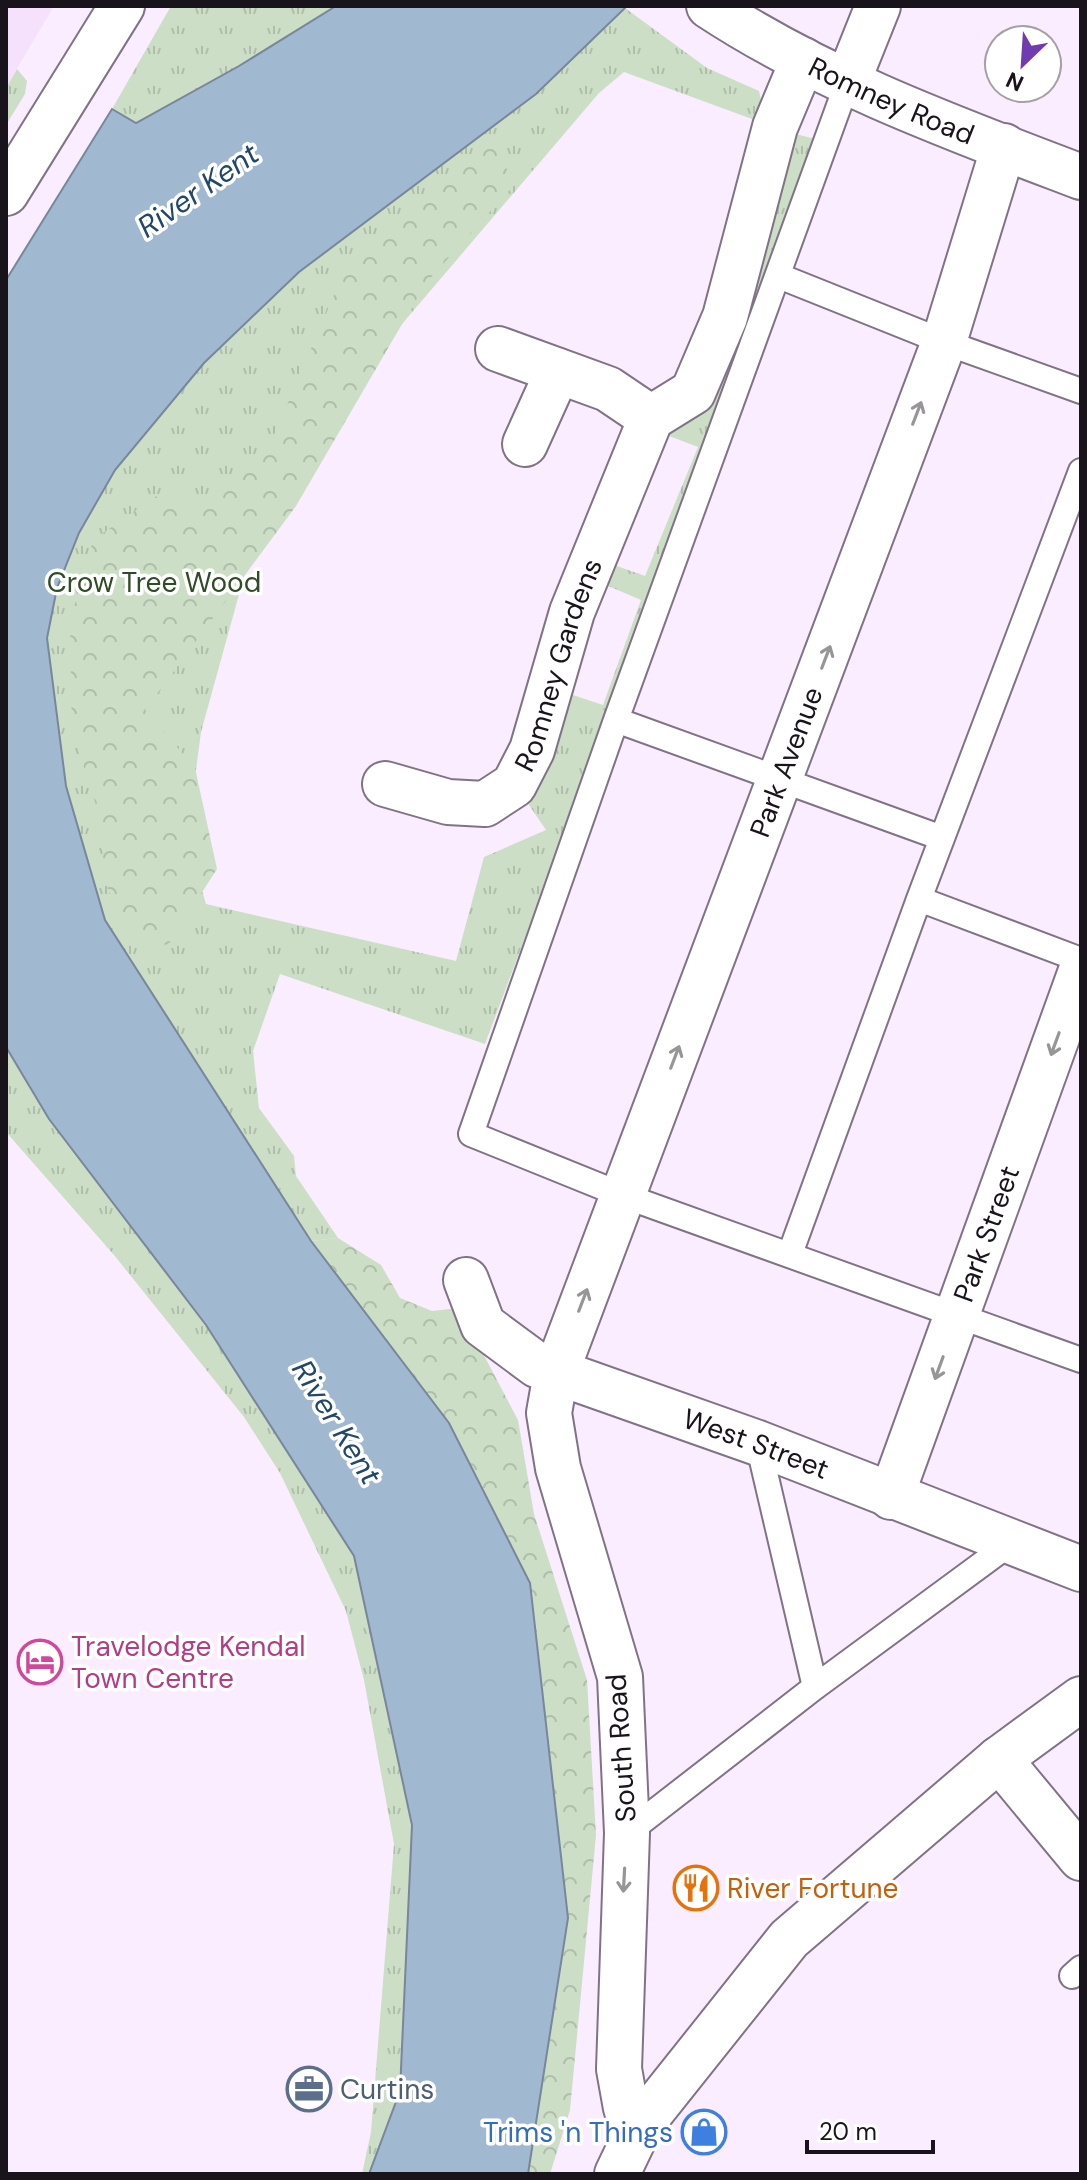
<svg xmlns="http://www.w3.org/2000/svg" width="1087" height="2180" font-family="'DM Sans',sans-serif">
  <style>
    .built { fill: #f6e1fd }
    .grass { fill: url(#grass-tufts) }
    .forest { fill: url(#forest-crowns) }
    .water { fill: #a0b8d0; stroke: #78879a; stroke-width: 2 }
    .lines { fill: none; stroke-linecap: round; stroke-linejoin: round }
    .lane-casing { stroke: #817386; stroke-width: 28 }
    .street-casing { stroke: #817386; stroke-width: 48 }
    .primary-casing { stroke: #817386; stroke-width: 48 }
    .highway-casing { stroke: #817386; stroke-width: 48 }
    .lane { stroke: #fff; stroke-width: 24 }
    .street { stroke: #fff; stroke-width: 44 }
    .primary { stroke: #fff; stroke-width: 44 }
    .highway { stroke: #fff; stroke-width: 44 }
    .oneway { stroke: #989598 }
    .labels { text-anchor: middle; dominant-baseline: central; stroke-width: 7; stroke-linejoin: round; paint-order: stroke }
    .street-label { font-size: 28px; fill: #19141b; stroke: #fff }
    .park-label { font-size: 28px; fill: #2e4d26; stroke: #fff }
    .hotel-label { font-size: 28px; fill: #b23c85; stroke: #fff; text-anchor: start }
    .food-label { font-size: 28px; fill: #c56008; stroke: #fff; text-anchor: start }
    .service-label { font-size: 28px; fill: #4e5e75; stroke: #fff; text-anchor: start }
    .shop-label { font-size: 28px; fill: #366cbe; stroke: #fff; text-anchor: end }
    .water-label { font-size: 30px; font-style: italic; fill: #224769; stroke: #fff }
  </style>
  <defs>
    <pattern id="grass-tufts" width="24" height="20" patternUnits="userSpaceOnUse" patternTransform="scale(2)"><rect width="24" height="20" fill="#ccdec6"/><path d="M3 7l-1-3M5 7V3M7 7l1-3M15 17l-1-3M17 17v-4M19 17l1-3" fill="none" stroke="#afbeaa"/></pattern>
    <pattern id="forest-crowns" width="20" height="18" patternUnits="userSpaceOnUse" patternTransform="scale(2)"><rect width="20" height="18" fill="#ccdec6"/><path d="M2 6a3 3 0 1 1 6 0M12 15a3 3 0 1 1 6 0" fill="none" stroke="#afbeaa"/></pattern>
  </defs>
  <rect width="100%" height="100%" fill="#faedff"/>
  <path class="built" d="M6,6H54L6,87Z"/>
  <path class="grass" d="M171,6H336L239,66L136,123L112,109Z
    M625,8L707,68L759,91L761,101L752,119L624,72L599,93L402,324L285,492L248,562L201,732L192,801L187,841L206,904L456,961L484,857L546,830L527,802C554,773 560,731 570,694L603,705L641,600L606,585L614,565L645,576L698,447L664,434L708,401L723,378L758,283L772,216L796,134L815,139L610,711L485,1044L280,974L253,1051L259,1108L294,1156L296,1176L338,1238L311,1241L105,920L66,786L47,638L57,588L79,533L115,470L204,363L299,272L536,94Z
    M17,69L27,81L25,94L6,125V88Z
    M6,1047L49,1119L206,1325L354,1556L412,1825L400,2091L369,2174H362L371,2132L394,1844L364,1680L346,1611L280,1473L244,1417L114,1255L6,1132Z"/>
  <path class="forest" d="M493,138L514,185L426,283L296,506L145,710L195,768L217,869L168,945L132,939L107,887L96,805L72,730L70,621L93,540L158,495L216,504L275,433L343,274L408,209Z
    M338,1238L381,1265L400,1298L432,1311L459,1308L518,1420L534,1514L587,1680L596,1835L570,2110L550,2174H528L568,1918L530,1583L311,1241Z"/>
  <path class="water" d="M336,6H627L536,94L299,272L204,363L115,470L79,533L57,588L47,638L66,786L105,920L311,1241L449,1423L530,1583L568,1918L528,2174H369L400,2091L412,1825L354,1556L206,1325L49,1119L6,1047V280L112,109L136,123L239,66Z"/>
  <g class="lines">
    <g class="lane-casing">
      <path id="lane" d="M848,81L616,720L471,1134L622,1195L1081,1360
        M779,276L944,342L1081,391
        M616,720L942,838
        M919,899L1081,960
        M790,1254L919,899L1081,471
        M758,1443L815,1687
        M627,1833L815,1687L1012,1542
        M1072,1976L1081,1968"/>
    </g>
    <g class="street-casing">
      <g id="street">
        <path d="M848,81L878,6"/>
        <path d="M498,349L608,389L651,418"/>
        <path d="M525,444L558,371"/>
        <path id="s1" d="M385,784L448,802L485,804L514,785L532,750L572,612L651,418L693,392L725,317L775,127L803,60"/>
        <path id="s2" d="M466,1280L483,1325L537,1365L758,1443L1081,1569"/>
        <path id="s3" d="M891,1497L1081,971"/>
        <path d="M999,1759L1081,1858"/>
        <path id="s4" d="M640,2126L626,2108L619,2069L627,1833L620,1677L558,1468L549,1413L556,1373L944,342L1004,146"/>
      </g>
    </g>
    <g class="primary-casing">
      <g id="primary">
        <path id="s5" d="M709,6C823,81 955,129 1081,177"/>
        <path d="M6,193L122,6"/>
      </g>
    </g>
    <g class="highway-casing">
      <path id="highway" d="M617,2174L640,2126L789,1939L999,1759L1081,1699"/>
    </g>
    <use href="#lane" class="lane"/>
    <use href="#street" class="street"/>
    <use href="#primary" class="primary"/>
    <use href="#highway" class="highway"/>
  </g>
  <defs><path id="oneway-shaft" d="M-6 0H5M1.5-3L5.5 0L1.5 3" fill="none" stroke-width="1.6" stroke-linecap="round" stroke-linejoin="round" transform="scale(2)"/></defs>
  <g class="oneway">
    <use href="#oneway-shaft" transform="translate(917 413) rotate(-69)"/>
    <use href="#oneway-shaft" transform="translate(826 657) rotate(-69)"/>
    <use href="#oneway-shaft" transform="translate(1055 1044) rotate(110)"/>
    <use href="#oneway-shaft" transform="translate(675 1057) rotate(-69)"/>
    <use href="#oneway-shaft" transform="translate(583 1300) rotate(-69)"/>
    <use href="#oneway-shaft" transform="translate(939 1368) rotate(110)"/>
    <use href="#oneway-shaft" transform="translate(624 1880) rotate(93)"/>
  </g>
  <defs>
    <g id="hotel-ring" transform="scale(2.3)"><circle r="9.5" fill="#fff" stroke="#d1479c" stroke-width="1.5"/><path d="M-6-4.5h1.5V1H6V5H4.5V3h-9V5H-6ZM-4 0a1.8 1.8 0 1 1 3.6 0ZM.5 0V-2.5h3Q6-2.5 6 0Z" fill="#d1479c"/></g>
    <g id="restaurant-ring" transform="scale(2.3)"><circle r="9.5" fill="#fff" stroke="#e8710a" stroke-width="1.5"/><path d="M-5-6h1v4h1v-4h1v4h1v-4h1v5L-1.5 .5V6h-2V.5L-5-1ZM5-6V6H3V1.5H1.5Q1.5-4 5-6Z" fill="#e8710a"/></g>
    <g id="office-ring" transform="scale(2.3)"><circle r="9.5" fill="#fff" stroke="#5c6f8a" stroke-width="1.5"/><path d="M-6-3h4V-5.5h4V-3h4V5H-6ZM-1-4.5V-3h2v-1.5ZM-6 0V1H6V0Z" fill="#5c6f8a"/></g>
    <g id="shop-ring" transform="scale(2.3)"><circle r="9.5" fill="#fff" stroke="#3f7fe0" stroke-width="1.5"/><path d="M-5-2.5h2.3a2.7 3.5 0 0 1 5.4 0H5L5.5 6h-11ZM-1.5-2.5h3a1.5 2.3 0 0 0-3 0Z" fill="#3f7fe0"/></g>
  </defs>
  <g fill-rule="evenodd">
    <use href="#hotel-ring" x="40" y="1662"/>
    <use href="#restaurant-ring" x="696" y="1888"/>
    <use href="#office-ring" x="309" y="2089"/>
    <use href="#shop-ring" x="704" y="2132"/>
  </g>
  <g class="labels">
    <g class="street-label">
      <text stroke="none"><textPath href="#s5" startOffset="206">Romney Road</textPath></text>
      <text stroke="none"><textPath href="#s1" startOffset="266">Romney Gardens</textPath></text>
      <text stroke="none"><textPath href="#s4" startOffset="1422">Park Avenue</textPath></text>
      <text stroke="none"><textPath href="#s3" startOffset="280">Park Street</textPath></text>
      <text stroke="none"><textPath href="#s2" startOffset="348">West Street</textPath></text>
      <text transform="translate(621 1748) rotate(-94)">South Road</text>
    </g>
    <g class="park-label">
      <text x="154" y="582">Crow Tree Wood</text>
    </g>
    <g class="hotel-label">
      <text x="71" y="1646">Travelodge Kendal<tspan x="71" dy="32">Town Centre</tspan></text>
    </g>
    <g class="food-label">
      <text x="727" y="1888">River Fortune</text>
    </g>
    <g class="service-label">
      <text x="340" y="2089">Curtins</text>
    </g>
    <g class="shop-label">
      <text x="673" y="2132">Trims 'n Things</text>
    </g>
    <g class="water-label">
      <text transform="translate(198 190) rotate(-35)">River Kent</text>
      <text transform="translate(337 1422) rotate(58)">River Kent</text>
    </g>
  </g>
  <rect width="1087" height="2180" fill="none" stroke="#19141b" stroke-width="16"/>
  <g transform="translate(1023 64) rotate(205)"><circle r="38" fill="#ffffff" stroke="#a3a1a4" stroke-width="2"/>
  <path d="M0-6L14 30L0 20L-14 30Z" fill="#703ab1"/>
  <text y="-12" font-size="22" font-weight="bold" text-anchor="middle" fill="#19141b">N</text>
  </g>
  <path d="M807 2140v12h126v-12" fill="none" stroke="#19141b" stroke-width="4"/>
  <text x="819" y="2140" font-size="24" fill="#19141b" stroke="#ffffff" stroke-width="6" paint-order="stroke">20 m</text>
</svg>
